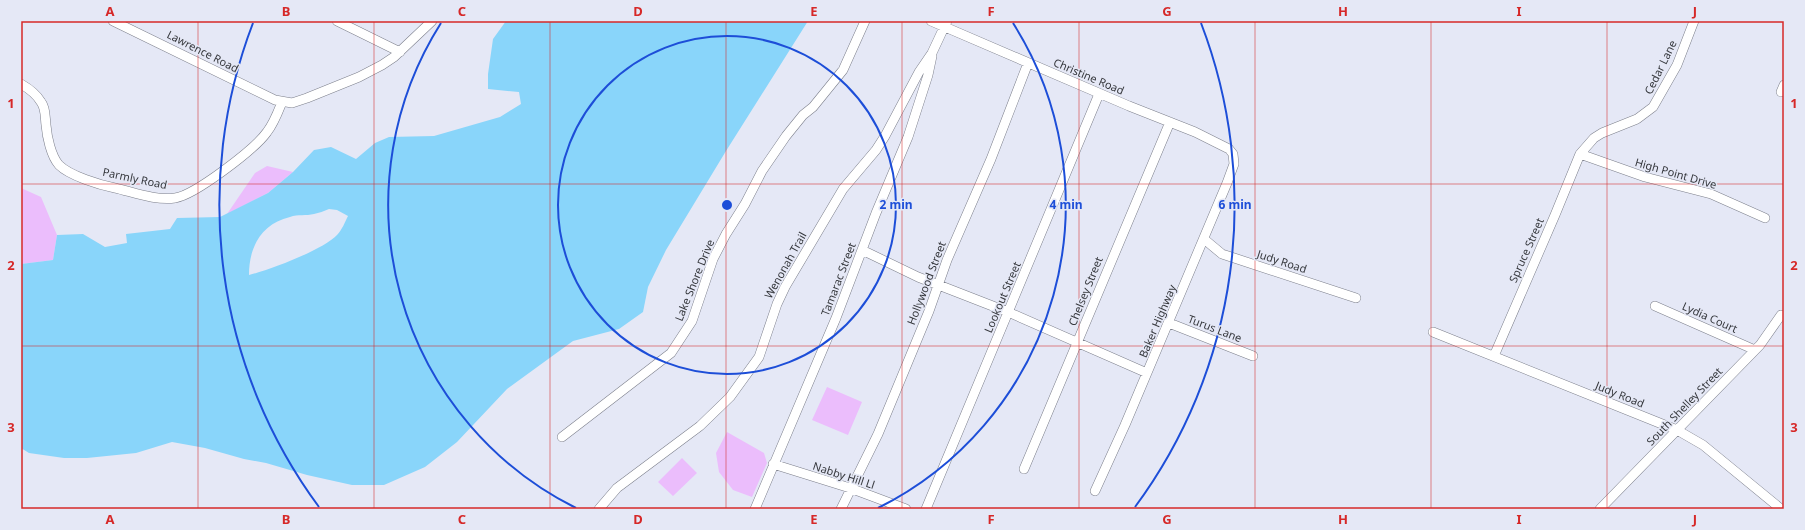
<svg xmlns="http://www.w3.org/2000/svg" width="1805" height="530" font-family="'Noto Sans',sans-serif">
  <style>
    .green { fill: #ebbdfc }
    .water { fill: #89d5fa; fill-rule: evenodd }
    .lines { fill: none; stroke-linecap: round; stroke-linejoin: round }
    .minor-casing { stroke: #7c7f8b; stroke-width: 10 }
    .minor { stroke: #fff; stroke-width: 9 }
    .grid { fill: none; stroke: #d62828; stroke-width: 1; stroke-opacity: 0.55 }
    .ring { fill: none; stroke: #1d4ed8; stroke-width: 2 }
    .labels { text-anchor: middle; dominant-baseline: central; stroke-width: 3; stroke-linejoin: round; paint-order: stroke }
    .street-label { font-size: 11px; fill: #36383d; stroke: #e5e8f6 }
    .centre { fill: #1d4ed8; stroke: #e5e8f6; stroke-width: 2 }
    .ring-label { font-size: 12px; text-anchor: middle; font-weight: bold; fill: #1d4ed8; stroke: #e5e8f6; stroke-width: 3; stroke-linejoin: round; paint-order: stroke }
    .neatline { fill: none; stroke: #d62828; stroke-width: 1.5 }
    .grid-label { font-size: 13px; text-anchor: middle; font-weight: bold; fill: #d62828 }
  </style>
  <rect width="100%" height="100%" fill="#e5e8f6"/>
  <path class="green" d="M267,166L293,172L268,193L227,214L255,173Z
    M21,188L41,197L57,235L53,260L21,264Z
    M827,387L862,402L848,435L812,420Z
    M727,432L764,453L767,463L752,497L733,490L719,472L716,453Z
    M682,458L697,473L673,496L658,482Z"/>
  <path class="water" d="M506,21H808L726,151L666,250L648,287L643,312L619,329L573,341L507,389L457,442L425,467L384,485H352L307,475L266,463L244,459L205,448L172,442L136,453L87,458H64L29,453L21,448V264L53,260L57,235L83,234L105,247L127,243L126,234L170,229L177,218L220,217L268,193L293,172L314,150L331,147L356,159L375,143L389,137L434,136L500,117L521,104L519,92L488,89V74L493,39ZM329,209L337,210L348,216C345,222 342,230 337,235C323,250 269,270 249,275C249,247 261,224 290,217C298,214 306,216 314,214C319,213 324,211 329,209Z"/>
  <g class="lines">
    <g class="minor-casing">
      <path id="minor" d="M113,21L275,100L292,103L307,98L359,77L382,65L394,57L432,21
        M337,21L400,52
        M931,21L1129,106L1195,132L1229,149L1233,154L1234,164L1227,183L1125,425L1095,491
        M21,84C28,88 37,95 41,102C46,108 45,118 46,125C47,137 51,156 59,165C70,176 100,185 115,188C133,192 156,201 175,198C195,195 255,149 267,132C274,123 278,112 282,102
        M1781,92L1784,85
        M1580,154L1645,177L1711,194L1765,218
        M1204,239L1222,254L1356,298
        M862,250L918,277L1008,312L1147,373
        M1655,306L1755,350
        M1169,323L1253,356
        M1433,332L1677,430L1703,445L1781,509
        M1494,356L1555,215L1580,154L1594,138L1602,133L1637,119L1653,107L1677,65L1694,21
        M562,437L671,353L692,321L713,259L726,234L745,204L762,171L786,136L803,115L813,107L843,70L865,21
        M773,464L850,488L906,509
        M1024,469L1170,122
        M599,509L617,488L700,426L730,397L759,357L777,304L785,287L843,189L876,150L885,136L919,72L932,53L947,21
        M755,509L836,318L876,213L908,137L928,75L932,56
        M841,509L878,434L929,311L947,260L991,159L1028,63
        M926,509L1099,94
        M1600,509L1760,345L1781,315"/>
    </g>
    <use href="#minor" class="minor"/>
  </g>
  <path class="grid" d="M198,21V509M374,21V509M550,21V509M726,21V509M902,21V509M1079,21V509M1255,21V509M1431,21V509M1607,21V509M21,184H1784M21,346H1784"/>
  <g class="ring">
    <circle cx="727" cy="205" r="169"/>
    <path d="M576 508A339 339 0 0 1 441 23M1013 23A339 339 0 0 1 878 508"/>
    <path d="M319 507A508 508 0 0 1 253 23M1201 23A508 508 0 0 1 1135 507"/>
  </g>
  <g class="labels">
    <g class="street-label">
      <text transform="translate(203 51) rotate(27)">Lawrence Road</text>
      <text transform="translate(1660 67) rotate(-64)">Cedar Lane</text>
      <text transform="translate(1089 76) rotate(23)">Christine Road</text>
      <text transform="translate(1676 173) rotate(16)">High Point Drive</text>
      <text transform="translate(135 178) rotate(12)">Parmly Road</text>
      <text transform="translate(1526 250) rotate(-66)">Spruce Street</text>
      <text transform="translate(1282 261) rotate(18)">Judy Road</text>
      <text transform="translate(785 265) rotate(-61)">Wenonah Trail</text>
      <text transform="translate(838 279) rotate(-69)">Tamarac Street</text>
      <text transform="translate(694 280) rotate(-68)">Lake Shore Drive</text>
      <text transform="translate(926 283) rotate(-69)">Hollywood Street</text>
      <text transform="translate(1085 291) rotate(-68)">Chelsey Street</text>
      <text transform="translate(1002 297) rotate(-67)">Lookout Street</text>
      <text transform="translate(1710 317) rotate(24)">Lydia Court</text>
      <text transform="translate(1157 321) rotate(-67)">Baker Highway</text>
      <text transform="translate(1215 328) rotate(21)">Turus Lane</text>
      <text transform="translate(1620 394) rotate(22)">Judy Road</text>
      <text transform="translate(1684 406) rotate(-46)">South Shelley Street</text>
      <text transform="translate(844 475) rotate(18)">Nabby Hill Ll</text>
    </g>
  </g>
  <circle cx="727" cy="205" r="6" class="centre"/>
  <g class="ring-label">
    <text x="896" y="209">2 min</text>
    <text x="1066" y="209">4 min</text>
    <text x="1235" y="209">6 min</text>
  </g>
  <rect width="1805" height="530" fill="none" stroke="#e5e8f6" stroke-width="44"/>
  <rect x="22" y="22" width="1761" height="486" class="neatline"/>
  <g class="grid-label">
    <text x="110" y="16">A</text>
    <text x="286" y="16">B</text>
    <text x="462" y="16">C</text>
    <text x="638" y="16">D</text>
    <text x="814" y="16">E</text>
    <text x="991" y="16">F</text>
    <text x="1167" y="16">G</text>
    <text x="1343" y="16">H</text>
    <text x="1519" y="16">I</text>
    <text x="1695" y="16">J</text>
    <text x="11" y="108">1</text>
    <text x="1794" y="108">1</text>
    <text x="11" y="270">2</text>
    <text x="1794" y="270">2</text>
    <text x="11" y="432">3</text>
    <text x="1794" y="432">3</text>
    <text x="110" y="524">A</text>
    <text x="286" y="524">B</text>
    <text x="462" y="524">C</text>
    <text x="638" y="524">D</text>
    <text x="814" y="524">E</text>
    <text x="991" y="524">F</text>
    <text x="1167" y="524">G</text>
    <text x="1343" y="524">H</text>
    <text x="1519" y="524">I</text>
    <text x="1695" y="524">J</text>
  </g>
</svg>
